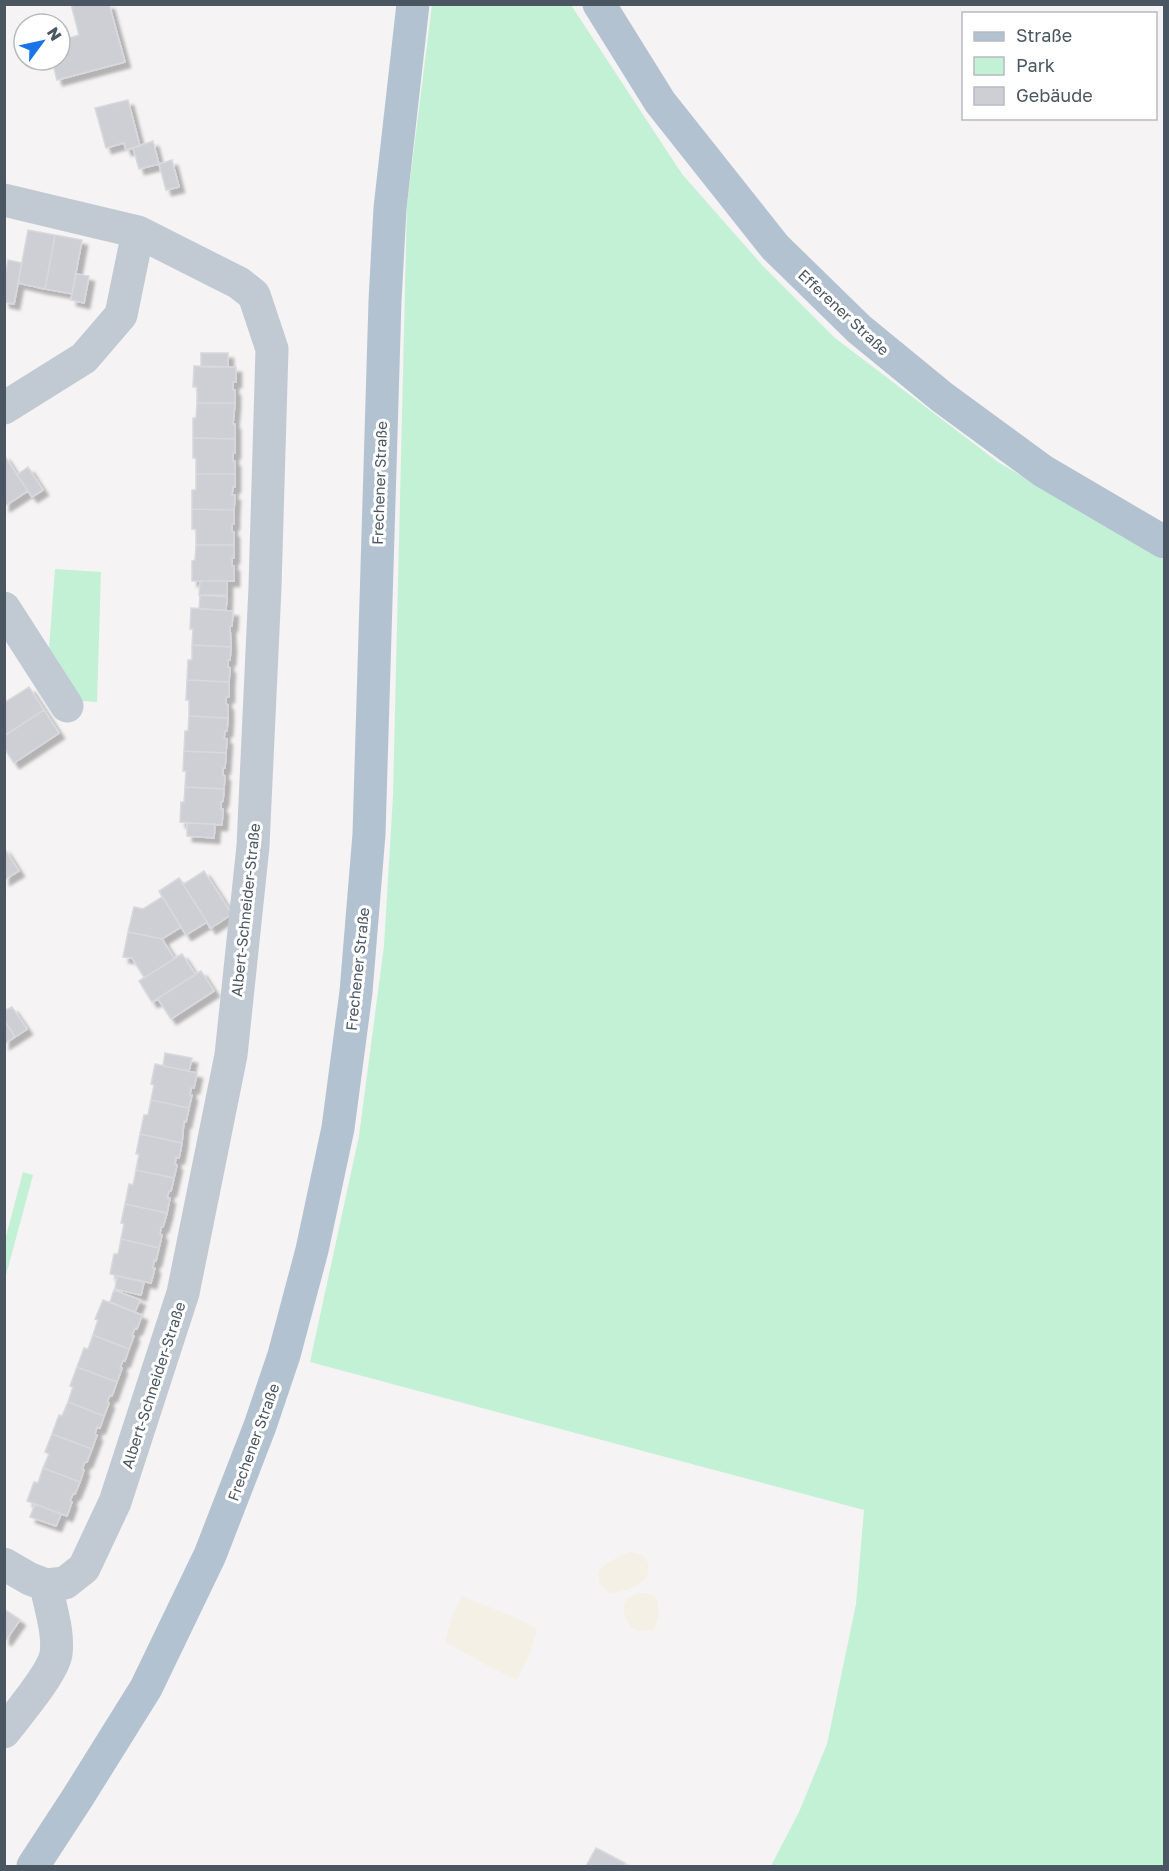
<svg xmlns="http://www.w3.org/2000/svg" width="1169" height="1871" font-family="'Golos Text',sans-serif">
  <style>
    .green { fill: #c3f1d5 }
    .sand { fill: #f5f0e5 }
    .building { fill: #cdcfd5; stroke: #d7d9de; stroke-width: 1.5; filter: url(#shadow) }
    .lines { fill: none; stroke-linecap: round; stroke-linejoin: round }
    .minor { stroke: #c1cad2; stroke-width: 33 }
    .major { stroke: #b3c2d1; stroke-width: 33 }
    .labels { text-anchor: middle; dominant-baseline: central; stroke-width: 6; stroke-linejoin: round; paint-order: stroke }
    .street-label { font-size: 15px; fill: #4a5661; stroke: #fff }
  </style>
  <defs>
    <filter id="shadow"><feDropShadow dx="5.5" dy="5.5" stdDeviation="1.5" flood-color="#0004"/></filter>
  </defs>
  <rect width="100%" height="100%" fill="#f5f3f3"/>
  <path class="green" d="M432,5H571L682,174L763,266L835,338L998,462L1164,560V1866H771L799,1812L827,1744L856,1604L864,1510L310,1362L359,1136L384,946L393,796L407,204Z
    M55,569L101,572L97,702L83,701L49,649Z
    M23,1172L33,1175L5,1279V1240Z"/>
  <path class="sand" d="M631,1552L643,1555C645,1558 647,1560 648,1564C653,1584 624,1592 609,1593L600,1584L598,1571C608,1561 618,1557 631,1552Z
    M641,1593C646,1593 653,1594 656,1598C660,1605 659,1622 654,1629C649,1630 641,1632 635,1629C626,1626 620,1606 627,1599C630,1596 637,1594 641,1593Z
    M462,1596C487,1607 514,1615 537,1629L530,1653L517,1680C492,1669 469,1655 445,1642L452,1616Z"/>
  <path class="building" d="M71,4H109L125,62L57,80L52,60H60V41L79,35Z
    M128,100L140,146L126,150L124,143L106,148L95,108Z
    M153,141L159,164L139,169L133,148Z
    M172,160L179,187L166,190L159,164Z
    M28,230L55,235L45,289L18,283Z
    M55,235L82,240L72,294L45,289Z
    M8,260L22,263L14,304L4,302V280Z
    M76,274L89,276L84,303L71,300Z
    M201,353H228V367H201Z
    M194,366L236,367V382H233V390H235V403H197V387H193Z
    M197,403H235L233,424H235V439L193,438V418H196Z
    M193,438L235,439V453H233V461H235V474H196V458H193Z
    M4,455L28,491L5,506H4Z
    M28,467L43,490L32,497L17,475Z
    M196,474H235V487H233L232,495H235L234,510L192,509V490H196Z
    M192,509L234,510V524H232V532H234V545H196V529H192Z
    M196,545H234V558H232V566H234V581H192V561L195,560Z
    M200,581H227V595H199Z
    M200,595L227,597L226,610L199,609Z
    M191,608L233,611L232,626H230L231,647L192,645L193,629H190Z
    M192,645L231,647L230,660H228V667L230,668L229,682L187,680L188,660H192Z
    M187,680L229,682V697H226V704L228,705V718L189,716V700H186Z
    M29,687L44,710L4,736V703Z
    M44,710L59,733L14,763L4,748V736Z
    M189,716L228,718L227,731H225L224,738L227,739L226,753L184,751L185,731H188Z
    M184,751L226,753L225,768H223V775L225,776L224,789L185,787L186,771H183Z
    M185,787L224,789L223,801L221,802V809H223L222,825L180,822L181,802H184Z
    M187,823L215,824L214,838L187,836Z
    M4,848L19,871L4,880Z
    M204,871L232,914L211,928L179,878L184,884Z
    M179,878L211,928H210L207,922L186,935L159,891Z
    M159,891L186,935L181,927L162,939L128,932L134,907L143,909L162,897Z
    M128,932L162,939L174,958L182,954L139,981L144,977L132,958L123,957Z
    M182,954L195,974L201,971L152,1002L139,981Z
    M201,971L214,991L171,1019L158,999L152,1002Z
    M12,1007L27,1029L15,1037L4,1020V1011Z
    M4,1020L15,1037L4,1044Z
    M165,1053L192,1058L189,1071L163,1066Z
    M155,1064L197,1073L194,1088H191L190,1095H192L189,1108L151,1100L154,1085L151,1084Z
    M151,1100L189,1108L186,1122L184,1121L182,1143L140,1134L144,1115H148Z
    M140,1134L182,1143L179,1158L176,1157L175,1164L177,1165L174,1178L136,1170L139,1154H136Z
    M136,1170L174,1178L171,1191H169L167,1198H170L167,1213L125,1204L129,1184L133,1185Z
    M125,1204L167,1213L163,1227H161L160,1234L162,1235L159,1248L121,1239L124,1224L121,1223Z
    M121,1239L159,1248L156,1261L154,1260L153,1268H155L151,1283L110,1274L114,1254H118Z
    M117,1276L144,1282L141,1295L115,1289Z
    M114,1290L140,1300L135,1312L110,1302Z
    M103,1300L142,1315L137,1329L135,1328L132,1336H134L129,1349L93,1335L98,1320L95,1319Z
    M93,1335L129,1349L125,1361L123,1360L120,1368H122L117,1382L77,1367L84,1348L88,1349Z
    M77,1367L117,1382L112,1396L110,1395L107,1402L109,1403L104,1416L68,1402L73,1387L70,1386Z
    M68,1402L104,1416L100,1428L97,1427L95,1434L97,1435L92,1449L52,1434L59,1415L62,1416Z
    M52,1434L92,1449L87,1462H85L82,1469L84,1470L80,1482L43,1468L49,1454L45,1452Z
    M43,1468L80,1482L75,1494H73L70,1501L72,1502L67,1516L27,1501L34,1482L38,1483Z
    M35,1504L61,1514L56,1526L30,1517Z
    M4,1609L20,1620L6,1640L4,1639Z
    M596,1848L625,1863L623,1866H586Z"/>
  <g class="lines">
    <path class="minor" d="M4,200L138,232L239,283L254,295L272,349L265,587L253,846L231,1055L183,1293L115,1502L84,1568L65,1583L46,1585L30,1579L4,1564
      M4,408L84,358L121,315L138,232
      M4,608L67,706
      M4,1732C17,1715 53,1673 56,1654C59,1632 50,1607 46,1585"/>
    <path class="major" d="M599,4L660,102L775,247L859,329L942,397L1043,471L1164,542
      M33,1866L78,1797L146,1688L210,1555L260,1426L284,1355L312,1250L338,1128L356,992L369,834L385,301L390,208L413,4"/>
  </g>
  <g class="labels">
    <g class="street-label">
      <text transform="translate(844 312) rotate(43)">Efferener Straße</text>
      <text transform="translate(379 483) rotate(-88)">Frechener Straße</text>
      <text transform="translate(245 910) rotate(-84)">Albert-Schneider-Straße</text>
      <text transform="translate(357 969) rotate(-84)">Frechener Straße</text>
      <text transform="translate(153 1385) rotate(-72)">Albert-Schneider-Straße</text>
      <text transform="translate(253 1442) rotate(-70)">Frechener Straße</text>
    </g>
  </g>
  <rect width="1169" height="1871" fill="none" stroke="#4a5661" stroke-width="12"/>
  <rect x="962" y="12" width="195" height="108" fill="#ffffff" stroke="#b7bbc0" stroke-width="1.5"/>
  <rect x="974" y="32" width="30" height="9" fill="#b3c2d1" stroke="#b7bbc0" stroke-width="1.5"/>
  <text x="1016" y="42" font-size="18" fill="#4a5661">Straße</text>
  <rect x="974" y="57" width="30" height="18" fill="#c3f1d5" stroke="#b7bbc0" stroke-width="1.5"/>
  <text x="1016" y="72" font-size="18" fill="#4a5661">Park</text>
  <rect x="974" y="87" width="30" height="18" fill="#cdcfd5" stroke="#b7bbc0" stroke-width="1.5"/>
  <text x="1016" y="102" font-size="18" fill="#4a5661">Gebäude</text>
  <g transform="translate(42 42) rotate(57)"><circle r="28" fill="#ffffff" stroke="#b7bbc0" stroke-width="1.5"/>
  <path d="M0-4.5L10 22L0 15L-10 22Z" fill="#1a73e8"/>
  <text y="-9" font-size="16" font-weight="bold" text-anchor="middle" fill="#4a5661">N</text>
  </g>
</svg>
